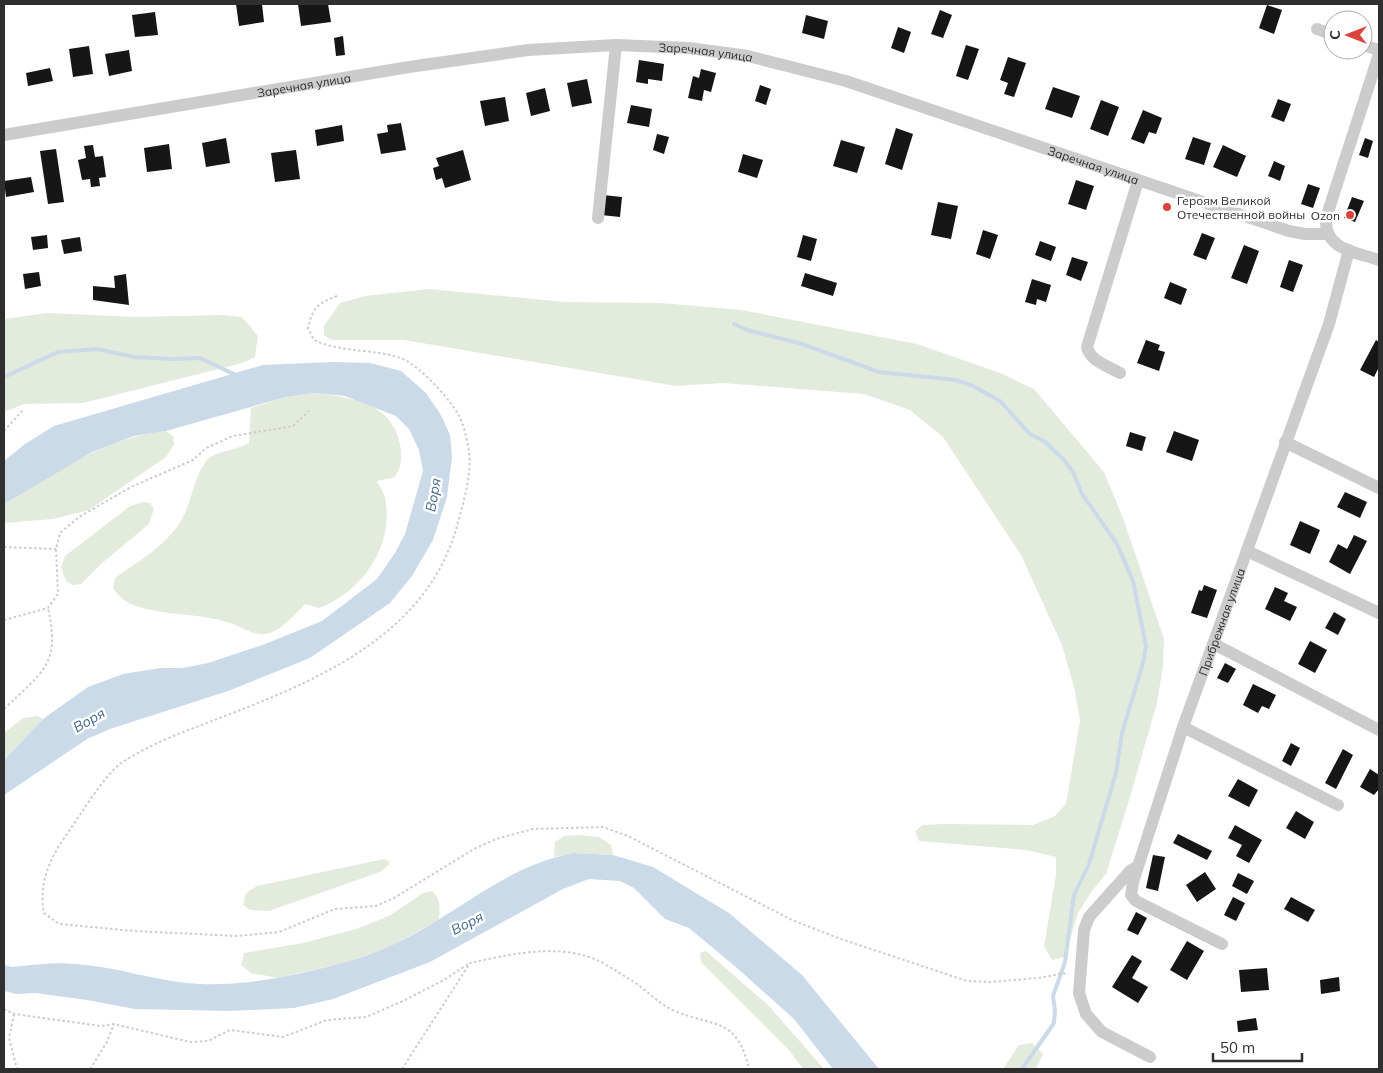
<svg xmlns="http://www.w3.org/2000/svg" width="1383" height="1073" font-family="Mulish,sans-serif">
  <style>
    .green { fill: #e3ebdd }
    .water { fill: #cbdae9 }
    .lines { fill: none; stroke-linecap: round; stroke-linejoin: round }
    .stream { stroke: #cbdae9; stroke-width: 4 }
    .building { fill: #161616 }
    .path { stroke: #ccc; stroke-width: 2; stroke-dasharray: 2.5 2.5; stroke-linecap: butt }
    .minor { stroke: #ccc; stroke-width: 12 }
    .poi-dot { fill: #da443c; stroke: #fff; stroke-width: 2 }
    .labels { text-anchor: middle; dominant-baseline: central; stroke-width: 5; stroke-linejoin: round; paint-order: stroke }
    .street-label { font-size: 12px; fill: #2f2f2f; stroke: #fff }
    .poi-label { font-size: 12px; fill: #2f2f2f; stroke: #fff; text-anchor: start }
    .water-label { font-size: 14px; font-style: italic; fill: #42668b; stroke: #fff }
  </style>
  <rect width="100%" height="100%" fill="#fff"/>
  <path class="green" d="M429,289L565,302L661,303L742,310L917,344L1000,373L1034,389L1104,472L1123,518L1164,639L1163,666L1157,703L1130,797L1106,874L1092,891L1078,913L1065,957L1052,960L1044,946L1056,875V857L1026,850L919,841L915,831L923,825L944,824L1033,825L1055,816L1066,804L1080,720L1074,687L1062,645L1021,555L943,437L910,410L864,394L723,383L676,386L404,340H331L324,335V326L340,303L365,296Z
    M47,313L136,317L223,315L242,317L258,336L255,357L242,363L83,403L24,404L4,412V319Z
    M314,393C349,397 392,402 400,444C402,457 402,465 395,477L377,481C379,486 384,492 385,498C395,545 362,592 319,608L305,604C295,614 283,629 270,633C256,638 243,627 230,623C200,613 166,616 136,606C125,602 119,597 113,588L115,578C139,561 169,544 183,517C192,500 194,476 207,460C215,451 238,450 249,443L251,408L286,397Z
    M166,431L173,436L174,445L166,457L89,510L53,519L4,523V504C54,472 105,438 166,431Z
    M144,502L150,503L154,509L149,524L101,564L81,584L73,585L66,581L61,567L65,556L130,506Z
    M37,716L43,719L4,760V733L23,718Z
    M579,835L599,837L611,845L613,855L573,853L554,857L555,842L564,836Z
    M384,859L389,861V865L380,872L269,911L250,910L243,905L246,893L257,886Z
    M432,891C441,899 440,909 439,920L386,949L339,964L278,978L251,973L241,965L244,953L303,943L356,929L389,916L423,893Z
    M706,951L769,1006L824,1069H803L789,1050L701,962L700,953Z
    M1032,1043L1043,1054L1036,1069H1003L1019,1045Z"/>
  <path class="water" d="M333,362L370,363L401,371L426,393L441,415L450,435L452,457L447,497L433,540L412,576L390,603L310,658L228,691L110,729L87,739L4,795V760L43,719L88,687L123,674L161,668H182L208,663L265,644L322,621L377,579L395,553L405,534L423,471L419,450L409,429L396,416L345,396L314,393L286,397L166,431L134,436L92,452L4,504V461L25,444L54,426L263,365Z
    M573,853L613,855L653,867L729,913L802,975L879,1069H833L794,1019L737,968L689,928L665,919L634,888L620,881L589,879L563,889L430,962L333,999L294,1008L230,1011L135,1009L87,1000L35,993L16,994L4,991V965L12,967C33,965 55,962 76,964C118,967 158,982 200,984C246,986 293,976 338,964C374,955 407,940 438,920C484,892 519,864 573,853Z"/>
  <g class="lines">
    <path class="stream" d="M734,324L747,330L799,343L879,372L956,380L971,385L1000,401L1030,434L1044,441L1063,459L1073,472L1082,494L1117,544L1133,581L1146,646L1143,663L1122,733L1116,773L1089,864L1074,895L1065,962L1053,996L1055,1010L1054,1023L1022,1069
      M4,377L58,352L97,349L134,357L173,359L200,358L236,375"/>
  </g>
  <path class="building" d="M236,4H262L264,22L239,26Z
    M298,4H328L331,22L301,26Z
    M1267,5L1282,10L1274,34L1259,28Z
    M940,10L952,15L943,38L931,34Z
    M155,12L158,35L135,37L132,15Z
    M806,15L828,21L824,39L802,33Z
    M898,27L911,32L904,53L891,48Z
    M343,36L345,55L336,56L334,38Z
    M966,45L979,49L968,80L956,76Z
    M89,46L93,74L73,77L69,49Z
    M129,50L132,71L109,76L105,54Z
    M1008,57L1026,63L1014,97L1004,94L1008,83L1000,80Z
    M639,60L664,64L662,81L648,79V84L636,82Z
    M50,68L53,81L28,86L26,73Z
    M701,69L716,73L711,92L704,90L702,101L688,98L693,76L699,78Z
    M587,79L592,103L572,107L567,83Z
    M760,85L771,89L766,105L755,101Z
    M1053,87L1080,96L1072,118L1045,109Z
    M545,88L550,111L531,116L526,93Z
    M505,97L509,121L485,126L480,101Z
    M1278,99L1291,104L1284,122L1271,117Z
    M1101,100L1119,107L1108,136L1090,129Z
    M631,105L652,109L649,127L627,123Z
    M1143,110L1162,118L1156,134L1149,132L1144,144L1131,139Z
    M401,123L406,150L381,154L377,134L388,132L387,125Z
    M342,125L344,141L317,146L315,130Z
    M896,128L913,134L902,170L885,164Z
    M657,134L669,137L664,154L653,150Z
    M1193,137L1211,143L1204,165L1185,159Z
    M226,138L230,163L206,167L202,143Z
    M1365,138L1373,141L1368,158L1359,155Z
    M841,140L865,147L857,173L833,166Z
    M169,144L172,169L147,172L144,148Z
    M93,145L95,157L103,156L106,177L99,178L100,186L91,187L90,179L82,180L78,160L86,158L84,146Z
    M1223,145L1246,156L1237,177L1213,167Z
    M56,149L64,202L48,204L40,151Z
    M296,150L300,179L275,182L271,153Z
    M463,150L471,180L445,188L442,178L436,180L433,168L439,166L436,158Z
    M743,154L763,160L757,178L738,172Z
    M1274,161L1285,166L1280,181L1268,176Z
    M31,177L34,192L6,197L4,181Z
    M1076,180L1094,186L1086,210L1068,204Z
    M1308,184L1320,188L1313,208L1301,204Z
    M603,195L622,197L620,217L601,215Z
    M1352,197L1364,201L1355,222L1344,218Z
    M938,202L958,206L951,239L931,235Z
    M983,230L998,235L990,259L976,254Z
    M1202,233L1215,238L1206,260L1193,255Z
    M47,235L48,248L33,250L31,237Z
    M803,235L817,239L811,261L797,257Z
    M80,237L82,251L64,254L61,240Z
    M1040,241L1056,247L1051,261L1035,255Z
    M1244,245L1259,251L1247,284L1231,278Z
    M1072,257L1088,262L1081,281L1066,275Z
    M1289,260L1303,265L1293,292L1280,287Z
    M39,272L41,286L25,289L23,274Z
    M805,273L837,283L833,296L801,286Z
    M126,274L129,305L93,300V286L115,288L114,276Z
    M1032,279L1051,285L1046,302L1037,299L1036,305L1025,302Z
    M1170,282L1187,289L1181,305L1164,298Z
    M1146,340L1160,345L1158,350L1165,352L1159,371L1137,363Z
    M1376,340L1379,342V367L1374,377L1360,370Z
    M1174,431L1199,440L1192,461L1166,452Z
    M1130,432L1146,437L1142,451L1126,446Z
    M1345,492L1367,502L1360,518L1337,507Z
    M1300,521L1320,530L1310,554L1290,545Z
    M1354,535L1367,541L1350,574L1329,562L1338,544L1347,549Z
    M1204,585L1217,590L1207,618L1191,613L1199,590L1202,591Z
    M1275,587L1288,593L1284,601L1297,607L1290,621L1265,609Z
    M1334,612L1346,619L1338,635L1325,628Z
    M1310,641L1327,650L1315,673L1298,664Z
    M1225,663L1236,669L1228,683L1217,678Z
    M1253,684L1276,695L1269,709L1262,706L1258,713L1243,705Z
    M1291,743L1300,748L1291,766L1282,761Z
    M1343,749L1353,755L1336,789L1325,783Z
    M1370,769L1379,775V789L1374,795L1360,787Z
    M1238,779L1258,790L1249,807L1228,796Z
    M1296,811L1314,822L1305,839L1286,828Z
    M1235,825L1262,840L1249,863L1236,856L1242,845L1228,838Z
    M1178,834L1212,851L1207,860L1173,843Z
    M1153,855L1165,857L1158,891L1146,888Z
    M1205,872L1216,889L1197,902L1186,885Z
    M1238,873L1254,881L1247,894L1232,886Z
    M1233,897L1245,903L1236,921L1224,915Z
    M1291,897L1315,910L1308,922L1284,909Z
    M1136,912L1147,918L1138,935L1127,930Z
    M1187,941L1204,951L1187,980L1170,970Z
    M1132,955L1142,961L1132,978L1148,987L1138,1003L1112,987Z
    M1267,968L1269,990L1241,992L1239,970Z
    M1339,977L1340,991L1321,994L1320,980Z
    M1256,1018L1258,1030L1238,1032L1237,1021Z"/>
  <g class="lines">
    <path class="path" d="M337,296C317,304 313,307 308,328L314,340C344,354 379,348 405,360C421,368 449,398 458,414C464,424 467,440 469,452C472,476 463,503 457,526C427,634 321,679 225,716C189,730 152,742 120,764C104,776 81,814 69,831C51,856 38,882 44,913L59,924L134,931L236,936L279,932L335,909L376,906L394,898L474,849L496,839L533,829L603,827L628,836L792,920L838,938L967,981L991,982L1038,978L1067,973
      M4,431L24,409
      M4,547L56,549
      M4,620L48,608L58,594L56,549L60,533L79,517L131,487L193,460L206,448L233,436L293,426L309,411
      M4,709C42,672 61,665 48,608
      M4,1009L14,1014L101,1026L114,1024L190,1042L208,1041L230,1030L283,1037L327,1020L366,1017L405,1000L442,981L470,963
      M14,1014L9,1038L17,1069
      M90,1069L107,1042L114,1024
      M402,1069L470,963C512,954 561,942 601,962C612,968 621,974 631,980C646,989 658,1004 675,1011C716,1028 737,1017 749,1069"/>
    <g class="minor">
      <path d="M1317,29L1333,35"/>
      <path d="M1363,45L1379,50"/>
      <path d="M1379,54L1326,218C1324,250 1355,252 1379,260"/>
      <path id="s1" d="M4,135L409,67L528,50L616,45L689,48L748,56L846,81L1289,231L1305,234H1327"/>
      <path d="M598,218L616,45"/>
      <path d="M1120,373C1108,366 1090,361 1087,347L1138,181"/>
      <path d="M1285,442L1379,488"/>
      <path d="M1247,551L1379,613"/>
      <path d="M1214,644L1379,730"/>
      <path d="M1183,727L1338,805"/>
      <path d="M1137,867L1131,870L1089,917L1084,930L1079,993L1086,1014L1102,1032L1150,1057"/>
      <path id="s2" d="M1222,944L1136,901L1131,895L1133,882L1183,727L1329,324L1349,250"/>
    </g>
  </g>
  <g class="poi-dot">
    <circle cx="1167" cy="207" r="5"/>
    <circle cx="1350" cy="215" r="5"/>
  </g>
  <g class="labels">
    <g class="street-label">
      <text stroke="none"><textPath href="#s1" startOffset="709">Заречная улица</textPath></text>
      <text stroke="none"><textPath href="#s1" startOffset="304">Заречная улица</textPath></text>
      <text stroke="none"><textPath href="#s1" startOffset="1114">Заречная улица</textPath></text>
      <text stroke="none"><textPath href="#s2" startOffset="392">Прибрежная улица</textPath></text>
    </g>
    <g class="poi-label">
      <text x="1177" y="200">Героям Великой<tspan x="1177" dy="14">Отечественной войны</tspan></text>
      <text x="1340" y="215" text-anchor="end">Ozon</text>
    </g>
    <g class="water-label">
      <text transform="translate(433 495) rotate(-80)">Воря</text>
      <text transform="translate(89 720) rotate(-30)">Воря</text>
      <text transform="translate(467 923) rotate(-27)">Воря</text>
    </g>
  </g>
  <rect width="1383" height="1073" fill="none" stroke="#2f2f2f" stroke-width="10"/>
  <g transform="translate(1348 35) rotate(270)"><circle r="24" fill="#ffffff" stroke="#acacac"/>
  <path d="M0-4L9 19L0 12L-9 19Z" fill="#da443c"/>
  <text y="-8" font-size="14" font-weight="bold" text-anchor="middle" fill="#2f2f2f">С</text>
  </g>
  <path d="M1213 1053v8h89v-8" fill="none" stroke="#2f2f2f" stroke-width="2.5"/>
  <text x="1220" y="1053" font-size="15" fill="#2f2f2f" stroke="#ffffff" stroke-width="4" paint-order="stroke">50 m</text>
</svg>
